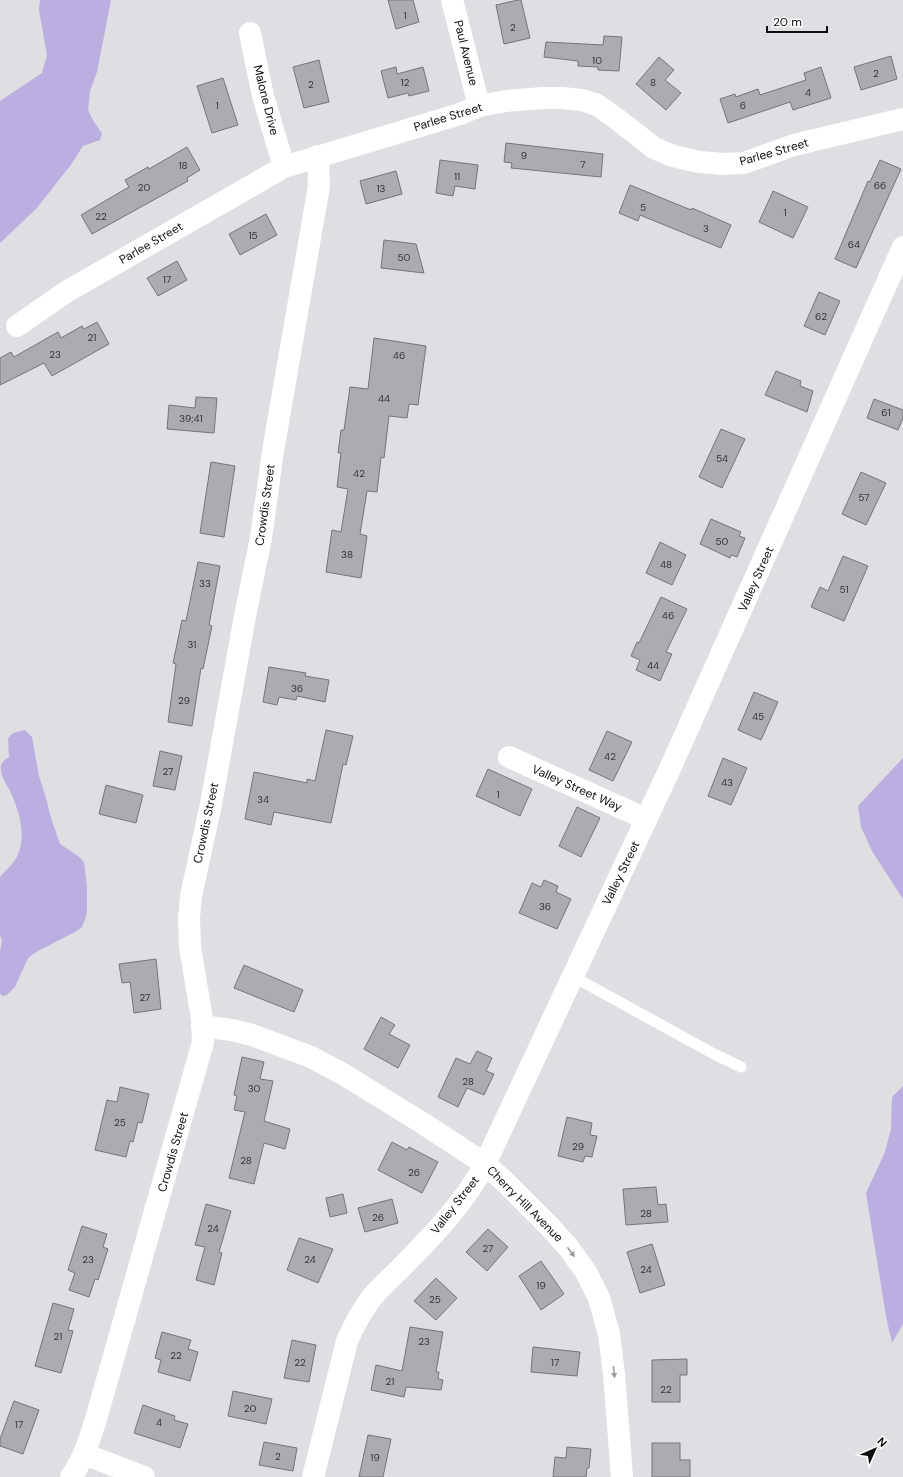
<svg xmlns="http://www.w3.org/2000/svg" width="903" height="1477" font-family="'DM Sans',sans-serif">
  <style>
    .green { fill: #bbaee1 }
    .building { fill: #acabaf; stroke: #757578 }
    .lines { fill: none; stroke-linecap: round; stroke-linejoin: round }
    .service { stroke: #fff; stroke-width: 11 }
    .minor { stroke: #fff; stroke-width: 22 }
    .oneway { fill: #9e9e9f }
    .labels { text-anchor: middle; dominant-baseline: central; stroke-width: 3; stroke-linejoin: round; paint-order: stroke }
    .number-label { font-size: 10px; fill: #353436 }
    .street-label { font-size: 12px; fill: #0d0d0e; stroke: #fff }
  </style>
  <rect width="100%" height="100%" fill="#dfdee2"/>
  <path class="green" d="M40,0H111L97,72L90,91L88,110L93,120L102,134L100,140L83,146L70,166L36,209L0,243V101L42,73L47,55L39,10Z
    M25,730L32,737L39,776L46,798L51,818L60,844L78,856L84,862L87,886V910L86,917L82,927L75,932L36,952L28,958L15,987L7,995L2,996L0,993V952L2,941L0,935V877C7,869 15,863 19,852C26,831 18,808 9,789C5,782 0,774 1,766C2,761 6,759 9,757L8,738L13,733Z
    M903,758V899L872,851L861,827L858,806Z
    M903,1086V1324L892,1343L886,1316L866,1193L885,1152L891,1129L892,1097Z"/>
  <path class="building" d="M388,0H413L419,22L396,29Z
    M518,0H521L530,38L504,44L496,5Z
    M604,36L622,37L619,71L598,70V67L578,66V61L544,57L546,42L603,45Z
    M891,56L897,79L861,90L854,67Z
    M659,57L674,70L665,80L681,93L666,110L636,84Z
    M319,60L329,102L304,108L293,67Z
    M396,67L397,74L423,67L429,91L409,96L408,93L388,98L381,71Z
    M821,67L831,98L793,110L790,102L728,123L720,99L735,94L736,97L758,89L760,95L806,80L804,73Z
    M223,78L238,125L212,133L197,86Z
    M506,143L603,154L601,177L511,168L512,163L504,162Z
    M187,147L200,170L187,178L188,181L92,234L81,215L129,187L125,180L148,167L149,169Z
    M440,160L478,165L475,189L455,186L453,196L436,193Z
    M880,160L901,169L856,268L835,259L868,181L870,182Z
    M396,171L402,194L366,204L360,181Z
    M630,185L691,210L692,208L731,225L721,248L640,215L638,221L619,213Z
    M773,191L808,207L793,238L759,222Z
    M266,214L277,235L240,255L229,234Z
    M384,240L416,244L424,273L381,268Z
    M177,261L187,280L158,296L147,278Z
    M819,292L840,301L825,335L804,326Z
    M97,322L109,344L52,376L44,363L0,385V358L11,352L14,357L58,332L61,338L82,326L84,329Z
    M374,338L426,346L418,405L409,404L407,418L389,416L384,458L381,457L377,492L367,491L360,534L367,536L361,578L326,572L332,530L341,532L348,489L337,487L341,453H338L341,430H344L350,387L368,389Z
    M776,371L801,381L800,386L813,391L807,412L765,395Z
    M196,397L217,398L214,433L167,429L169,405L195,408Z
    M874,399L903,410V418L898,430L867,418Z
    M721,429L745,439L722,488L699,477Z
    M211,462L235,466L224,537L200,533Z
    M861,472L886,483L866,525L842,514Z
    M711,519L741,532L739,536L745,538L737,557L731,555L730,558L700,544Z
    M660,542L686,555L672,585L646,573Z
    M843,556L868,566L844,621L811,607L820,587L828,591Z
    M198,562L220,566L209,625L212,626L203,669L201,668L192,726L168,722L176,664L173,663L182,620L186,621Z
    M661,597L687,609L666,652L672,654L660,681L636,670L640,660L631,656L637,642L639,643Z
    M269,667L306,673L305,676L329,680L325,702L297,696L296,700L279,697L277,705L263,702Z
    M754,692L778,702L761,740L738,730Z
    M326,730L353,736L346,765L343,764L331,823L274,812L271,825L245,819L254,772L307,783V779L315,781Z
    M607,731L632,742L613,781L589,770Z
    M160,751L182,756L175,790L153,786Z
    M723,758L747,768L731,805L708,796Z
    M488,769L532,789L520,816L476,796Z
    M106,785L143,795L136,823L99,814Z
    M577,807L600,818L581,857L559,846Z
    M544,880L558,886L556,892L571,899L557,929L519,913L532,883L541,887Z
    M156,959L161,1009L134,1013L130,982L122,983L119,964Z
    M244,965L303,990L294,1012L234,988Z
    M381,1017L395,1025L389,1034L410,1045L398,1068L364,1049Z
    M477,1051L492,1058L486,1071L494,1074L484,1095L467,1088L458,1107L438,1097L456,1058L470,1064Z
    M242,1057L264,1062L260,1079L273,1081L264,1121L290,1129L285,1149L264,1143L254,1184L229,1178L245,1112L234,1110L237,1096L234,1095Z
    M120,1087L149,1094L142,1123L138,1122L133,1142L130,1141L126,1157L95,1150L107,1100L117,1102Z
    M567,1117L592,1123L590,1135L597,1136L592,1157L585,1156L583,1162L558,1156Z
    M392,1142L407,1150L409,1147L438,1162L422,1193L378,1170Z
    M656,1187L658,1205L666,1204L668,1222L626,1225L623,1189Z
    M343,1194L347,1213L330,1217L326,1198Z
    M392,1199L398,1223L365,1232L358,1208Z
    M206,1204L231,1211L219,1252L222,1253L214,1285L196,1280L205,1247L195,1245Z
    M82,1226L107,1234L103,1247L108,1249L98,1280L95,1279L89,1297L69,1290L75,1273L68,1270Z
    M488,1229L508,1247L487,1271L466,1252Z
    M299,1238L333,1249L318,1283L287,1270Z
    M652,1244L665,1285L640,1293L627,1252Z
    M541,1261L564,1294L541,1310L519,1276Z
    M436,1278L457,1298L436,1320L414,1301Z
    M53,1303L74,1309L68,1330L73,1331L61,1373L35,1366Z
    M410,1327L443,1332L436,1372H439L438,1379L443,1380L441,1390L406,1387L404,1397L371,1390L376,1365L402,1371Z
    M162,1332L191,1340L188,1349L198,1352L190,1381L158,1372L161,1360L155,1358Z
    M292,1340L316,1345L309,1382L284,1378Z
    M533,1347L580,1352L577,1376L531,1372Z
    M687,1359V1375H680V1402H652V1360Z
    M233,1391L272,1399L266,1424L228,1416Z
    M14,1401L39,1410L23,1454L0,1446V1439Z
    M143,1405L175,1416L174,1420L188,1424L180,1448L134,1433Z
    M368,1435L391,1439L383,1477H359Z
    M264,1442L297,1448L293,1471L259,1465Z
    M652,1443H680V1460H690V1477H652Z
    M567,1447L591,1449L589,1468H587L586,1477H553L555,1457L566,1458Z"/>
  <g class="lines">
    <path class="service" d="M572,976L714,1054L741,1067"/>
    <path class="minor" d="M452,0L479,106
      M250,33L263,96L284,167
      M17,326L66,292L284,167L460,114L479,106L506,101L543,98H562L582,100L597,105L617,119L654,148L673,156L699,162L724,164L744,163L794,145L903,119
      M509,757L646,819
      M202,1026L232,1030L252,1035L311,1057L343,1074L424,1124L485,1164L504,1181L549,1226L568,1247L586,1272L599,1298L609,1334L614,1374L622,1477
      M84,1454L144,1477
      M71,1477C86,1456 93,1429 100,1405L203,1042L202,1019L190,947L189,918L191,896L211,804L245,616L261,538L273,451L319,186L318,156
      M313,1477L347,1341C352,1330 357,1319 364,1309C373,1293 388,1281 401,1268C432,1236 464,1204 485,1164L673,762L903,247"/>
  </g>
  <defs><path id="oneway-solid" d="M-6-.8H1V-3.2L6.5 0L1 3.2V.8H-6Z"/></defs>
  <g class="oneway">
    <use href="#oneway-solid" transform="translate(571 1252) rotate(53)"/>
    <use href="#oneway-solid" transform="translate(614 1372) rotate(84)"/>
  </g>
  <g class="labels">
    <g class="number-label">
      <text x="405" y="15">1</text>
      <text x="513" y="27">2</text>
      <text x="597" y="60">10</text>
      <text x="876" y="73">2</text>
      <text x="405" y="82">12</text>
      <text x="653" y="82">8</text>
      <text x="311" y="84">2</text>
      <text x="808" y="92">4</text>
      <text x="217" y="105">1</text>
      <text x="743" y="105">6</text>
      <text x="524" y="155">9</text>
      <text x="583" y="164">7</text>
      <text x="183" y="165">18</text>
      <text x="457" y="176">11</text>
      <text x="880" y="185">66</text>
      <text x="144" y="187">20</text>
      <text x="381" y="188">13</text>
      <text x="643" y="207">5</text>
      <text x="785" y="212">1</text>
      <text x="101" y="216">22</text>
      <text x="706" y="228">3</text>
      <text x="253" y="235">15</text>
      <text x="854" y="244">64</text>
      <text x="404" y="257">50</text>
      <text x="167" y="279">17</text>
      <text x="821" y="316">62</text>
      <text x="92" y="337">21</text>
      <text x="55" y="354">23</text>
      <text x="399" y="355">46</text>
      <text x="384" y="398">44</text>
      <text x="886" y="412">61</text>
      <text x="191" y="418">39;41</text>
      <text x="722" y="458">54</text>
      <text x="359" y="473">42</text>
      <text x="864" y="497">57</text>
      <text x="722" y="541">50</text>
      <text x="347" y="554">38</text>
      <text x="666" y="564">48</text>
      <text x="205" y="583">33</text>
      <text x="844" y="589">51</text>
      <text x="668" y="615">46</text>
      <text x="192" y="644">31</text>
      <text x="653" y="665">44</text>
      <text x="297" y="688">36</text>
      <text x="184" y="700">29</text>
      <text x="758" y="716">45</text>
      <text x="610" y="756">42</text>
      <text x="168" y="771">27</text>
      <text x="727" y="782">43</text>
      <text x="498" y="794">1</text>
      <text x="263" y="799">34</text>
      <text x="545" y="906">36</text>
      <text x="145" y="997">27</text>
      <text x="468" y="1081">28</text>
      <text x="254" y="1088">30</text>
      <text x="120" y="1122">25</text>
      <text x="578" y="1146">29</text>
      <text x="246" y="1160">28</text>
      <text x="414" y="1172">26</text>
      <text x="646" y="1213">28</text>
      <text x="378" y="1217">26</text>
      <text x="213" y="1228">24</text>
      <text x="488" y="1248">27</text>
      <text x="88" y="1259">23</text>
      <text x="310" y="1259">24</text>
      <text x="646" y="1269">24</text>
      <text x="541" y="1285">19</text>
      <text x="435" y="1299">25</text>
      <text x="58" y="1336">21</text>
      <text x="424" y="1341">23</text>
      <text x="176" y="1355">22</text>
      <text x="300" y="1362">22</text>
      <text x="555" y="1362">17</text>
      <text x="390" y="1381">21</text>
      <text x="666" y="1389">22</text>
      <text x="250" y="1408">20</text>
      <text x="159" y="1422">4</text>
      <text x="19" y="1424">17</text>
      <text x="278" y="1456">2</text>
      <text x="375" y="1457">19</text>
    </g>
    <g class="street-label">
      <text transform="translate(466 53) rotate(76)">Paul Avenue</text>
      <text transform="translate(266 100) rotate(76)">Malone Drive</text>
      <text transform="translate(448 117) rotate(-17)">Parlee Street</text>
      <text transform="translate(774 152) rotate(-16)">Parlee Street</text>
      <text transform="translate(151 243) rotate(-30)">Parlee Street</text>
      <text transform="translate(265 505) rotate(-82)">Crowdis Street</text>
      <text transform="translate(756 579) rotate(-66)">Valley Street</text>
      <text transform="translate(577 788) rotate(24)">Valley Street Way</text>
      <text transform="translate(206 823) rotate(-78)">Crowdis Street</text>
      <text transform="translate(621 873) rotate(-64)">Valley Street</text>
      <text transform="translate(173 1152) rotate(-74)">Crowdis Street</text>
      <text transform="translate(525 1204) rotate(45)">Cherry Hill Avenue</text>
      <text transform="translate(455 1205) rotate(-52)">Valley Street</text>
    </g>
  </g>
  <g transform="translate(875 1449) rotate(45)" stroke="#ffffff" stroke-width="3" paint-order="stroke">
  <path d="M0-3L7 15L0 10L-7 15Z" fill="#0d0d0e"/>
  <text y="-6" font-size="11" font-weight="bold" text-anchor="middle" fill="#0d0d0e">N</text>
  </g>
  <path d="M767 26v6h60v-6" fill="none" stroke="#0d0d0e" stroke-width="2"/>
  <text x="773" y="26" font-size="12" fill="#0d0d0e" stroke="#ffffff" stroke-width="3" paint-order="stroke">20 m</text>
</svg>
